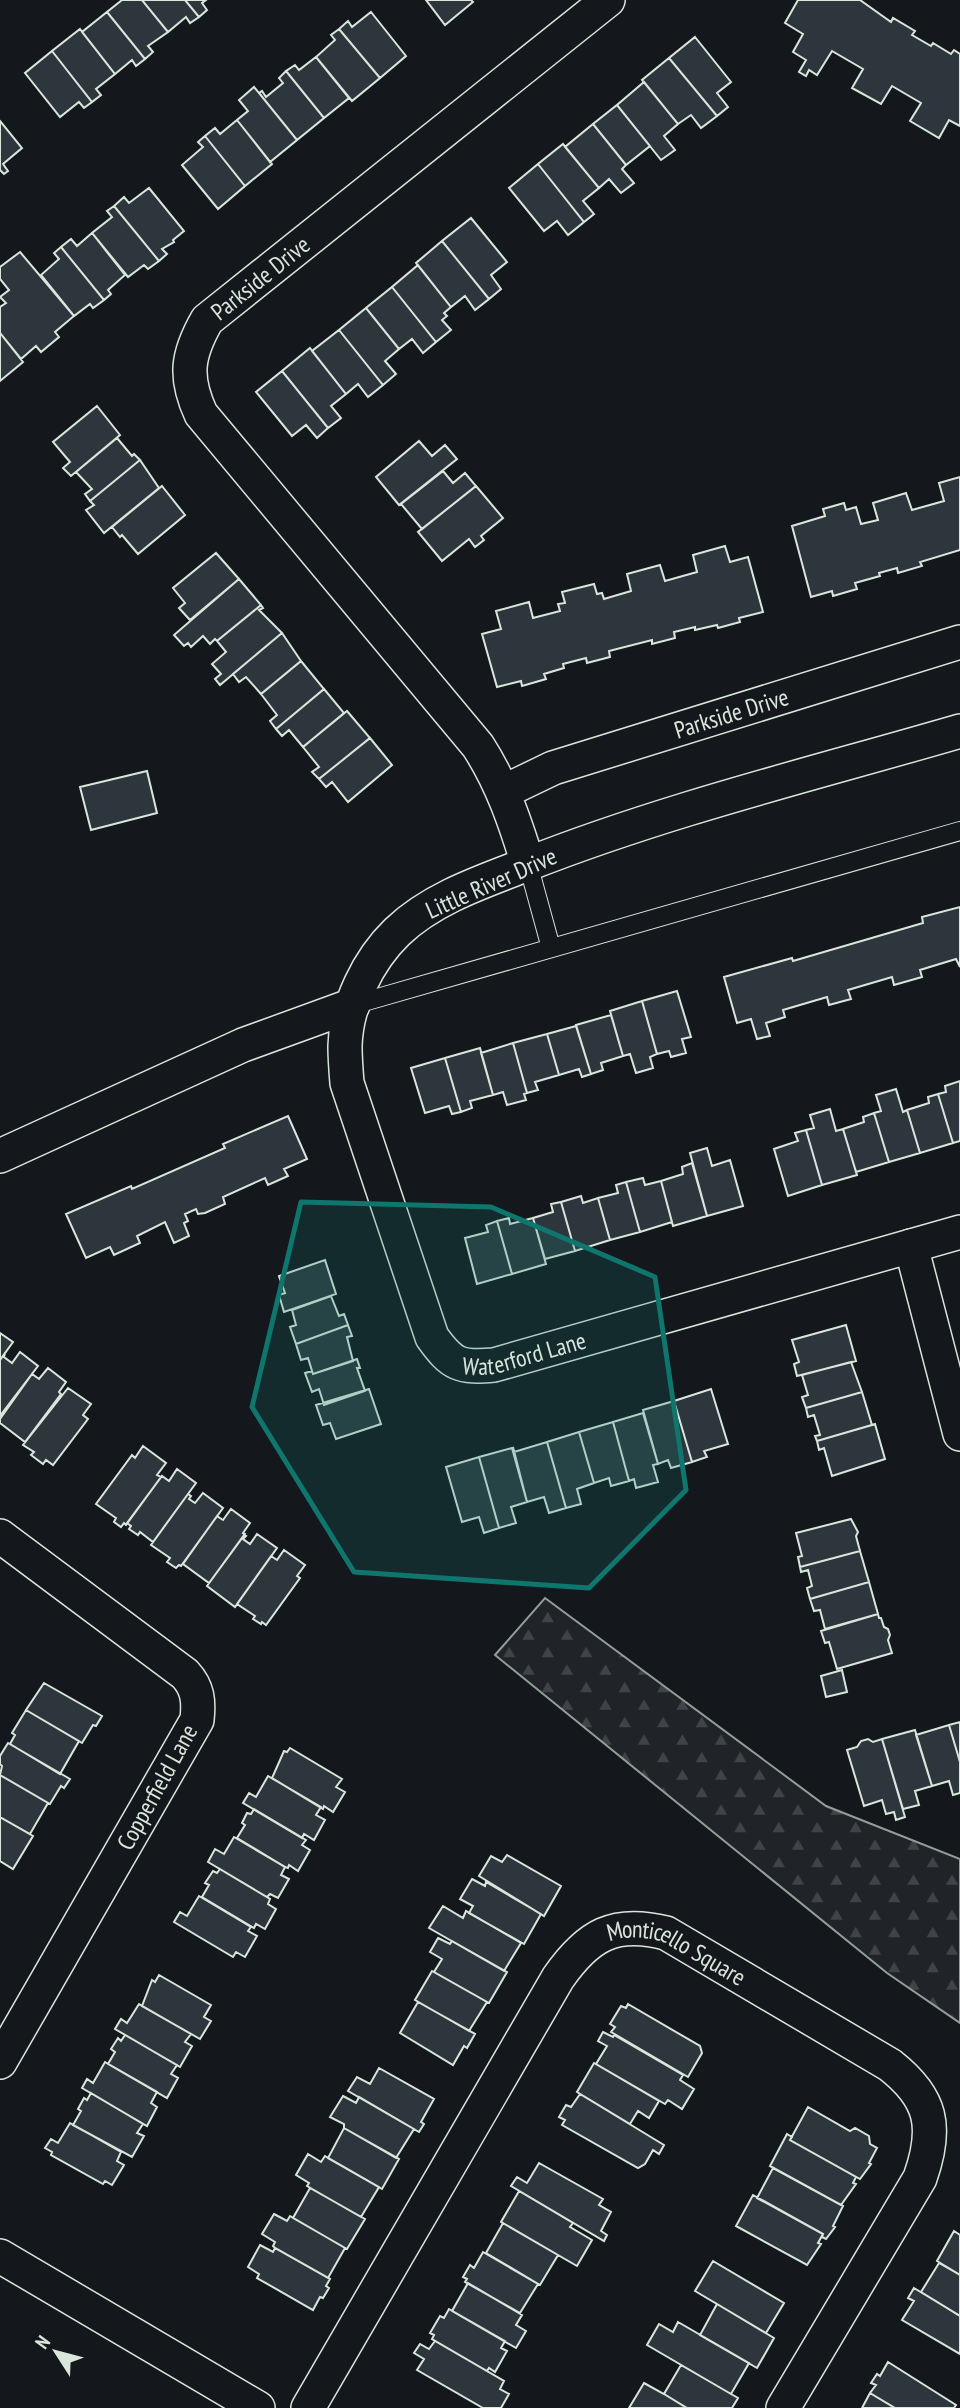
<svg xmlns="http://www.w3.org/2000/svg" width="960" height="2408" font-family="'PT Sans Narrow',sans-serif">
  <style>
    .forest { fill: url(#forest-firs); stroke: #939e99; stroke-width: 2 }
    .building { fill: #2c363c; stroke: #d8e6dc; stroke-width: 2 }
    .lines { fill: none; stroke-linecap: round; stroke-linejoin: round }
    .lane-casing { stroke: #d8e6dc; stroke-width: 20 }
    .street-casing { stroke: #d8e6dc; stroke-width: 36 }
    .lane { stroke: #14181c; stroke-width: 18 }
    .street { stroke: #14181c; stroke-width: 33 }
    .marked { fill: #0f766e; fill-opacity: 0.2; stroke: #0f766e; stroke-width: 5; stroke-linejoin: round }
    .labels { text-anchor: middle; dominant-baseline: central; stroke-width: 5; stroke-linejoin: round; paint-order: stroke }
    .street-label { font-size: 24px; fill: #d8e6dc; stroke: #14181c }
  </style>
  <defs>
    <pattern id="forest-firs" width="22" height="20" patternUnits="userSpaceOnUse" patternTransform="scale(1.75)"><rect width="22" height="20" fill="#202428"/><path d="M5 1l3.5 6h-7zM16 11l3.5 6h-7z" fill="#404447"/></pattern>
  </defs>
  <rect width="100%" height="100%" fill="#14181c"/>
  <path class="forest" d="M545,1598L826,1806L960,1859V2023L887,1973L495,1655Z"/>
  <path class="building" d="M122,0H142L168,32L148,46L153,52L145,59L107,12Z
    M142,0H185L199,17L190,23L186,17L168,32Z
    M185,0H206L202,3L207,10L199,17Z
    M426,0H471L473,2L445,25Z
    M798,0H860L891,22L893,18L915,31L912,35L931,46L933,43L951,54L954,50L960,54V126L949,120L939,138L910,121L921,103L892,86L881,104L852,88L863,69L832,51L817,75L809,70L806,76L799,72L806,60L793,52L803,34L785,23Z
    M107,12L145,59L136,66L132,60L115,74L82,32Z
    M371,12L406,56L380,78L339,29L348,21L352,27Z
    M80,29L115,74L96,89L101,95L92,102L52,51Z
    M339,29L380,78L352,101L316,57L335,40L331,35Z
    M695,37L731,82L717,93L728,107L717,116L669,58Z
    M52,51L92,102L84,108L79,102L60,117L25,73Z
    M316,57L349,98L324,118L286,71L295,65L299,70Z
    M669,58L717,116L701,128L691,115L678,124L642,80Z
    M286,71L324,118L297,140L259,93L262,91L266,97L283,83L279,78Z
    M644,82L678,124L664,136L675,150L661,160L617,105Z
    M254,87L297,140L270,162L237,120L248,111L239,100Z
    M617,105L650,146L626,165L593,124Z
    M237,120L272,164L245,186L205,136L215,128L220,134Z
    M0,121L22,148L3,164L8,171L4,174L0,170Z
    M593,124L626,165L622,169L634,183L621,193L609,179L599,188L565,147Z
    M205,136L245,186L218,209L182,165L203,147L198,142Z
    M563,144L599,188L583,201L594,214L584,222L538,164Z
    M538,164L584,222L568,235L557,221L544,231L509,188Z
    M149,188L184,231L173,240L174,242L162,249L167,254L159,261L114,206L124,197L129,203Z
    M114,206L159,261L148,269L144,265L128,277L92,233L112,217L107,211Z
    M471,218L507,262L491,275L501,289L489,299L442,241Z
    M92,233L125,275L108,290L111,294L104,300L61,247L71,239L77,246Z
    M442,241L489,299L475,310L465,296L451,307L416,263Z
    M61,247L104,300L93,308L90,304L74,316L41,275L59,259L54,253Z
    M20,252L74,316L55,332L59,337L41,352L36,346L21,359L0,333V307L6,303L0,297L9,290L0,279V267Z
    M418,265L451,307L444,313L447,316L442,320L451,330L436,342L392,287Z
    M392,287L436,342L423,353L412,339L399,349L366,308Z
    M366,308L399,349L385,361L396,374L383,385L339,330Z
    M339,330L383,385L368,397L358,384L346,394L312,351Z
    M0,333L23,362L0,381Z
    M310,348L346,394L331,406L341,418L328,428L282,371Z
    M282,371L328,428L317,438L306,425L292,436L256,392Z
    M97,406L120,435L71,476L63,468L70,462L53,442Z
    M117,438L132,456L134,454L140,460L90,501L85,494L92,489L76,472Z
    M419,441L432,456L445,445L457,459L399,505L376,477Z
    M140,460L159,488L104,533L86,510L94,505L90,501Z
    M443,471L453,483L465,473L476,486L422,529L401,504Z
    M960,477V550L920,562L922,566L898,573L897,568L879,573L880,576L855,583L857,589L833,596L832,591L811,597L792,526L825,516L823,509L844,503L846,510L856,507L861,524L878,520L873,503L906,493L912,510L944,501L939,483Z
    M162,486L185,515L138,554L122,535L120,537L112,527Z
    M476,486L503,518L481,536L484,540L475,547L469,539L442,561L418,532Z
    M725,546L730,562L748,557L763,612L739,618L740,622L718,628L717,625L695,630V627L674,632L675,638L652,644V640L609,651L610,657L587,663L586,658L563,664L564,668L544,674L546,679L522,686L521,681L497,687L482,634L501,629L496,611L529,602L533,618L560,611L558,604L565,603L562,592L594,584L597,594L602,593L604,599L631,591L627,574L660,565L665,581L697,572L693,555Z
    M216,553L239,579L190,620L179,608L185,603L173,588Z
    M239,579L261,605L217,641L215,639L210,644L203,636L191,647L188,643L184,646L174,635Z
    M261,605L263,608L259,610L282,633L220,685L215,679L221,674L212,664L226,652L217,641Z
    M282,633L301,661L261,694L246,677L239,682L233,674Z
    M301,661L324,689L276,729L270,721L277,715L261,694Z
    M324,689L344,713L303,747L289,730L282,736L276,729Z
    M347,711L370,738L319,779L312,772L319,767L303,747Z
    M370,738L392,765L348,802L332,782L326,787L319,779Z
    M147,771L157,813L91,830L80,787Z
    M960,907V967L956,959L920,970L922,977L894,985L892,977L848,990L851,999L829,1005L827,997L783,1010L785,1017L766,1023L770,1036L757,1039L751,1019L737,1023L724,977L792,958L793,961L923,923L922,917Z
    M677,991L691,1037L682,1039L686,1053L671,1057L669,1051L657,1054L642,1001Z
    M642,1001L657,1054L650,1057L653,1068L636,1073L630,1054L623,1056L610,1011Z
    M611,1015L623,1056L601,1063L603,1070L591,1074L576,1025Z
    M576,1026L591,1074L582,1077L579,1069L559,1075L547,1034Z
    M547,1034L559,1075L535,1082L538,1090L527,1093L513,1043Z
    M513,1043L527,1093L524,1094L526,1100L507,1105L503,1092L493,1095L481,1053Z
    M480,1048L493,1095L470,1101L472,1108L461,1112L445,1058Z
    M445,1058L461,1112L452,1114L449,1106L425,1113L411,1068Z
    M960,1081V1141L953,1143L938,1094L946,1092L945,1086Z
    M896,1089L903,1112L907,1110L920,1153L889,1162L874,1113L881,1111L876,1095Z
    M938,1094L953,1143L920,1153L907,1110L929,1103L928,1097Z
    M830,1109L836,1131L843,1129L857,1175L822,1185L806,1130L814,1128L810,1115Z
    M874,1113L889,1162L856,1172L843,1129L864,1122L863,1117Z
    M288,1116L307,1159L284,1169L288,1176L268,1185L265,1178L223,1197L225,1204L205,1213L198,1214L196,1209L185,1214L188,1221L184,1223L189,1236L174,1243L165,1222L137,1236L140,1243L114,1255L110,1247L86,1258L66,1214L131,1186L132,1189L225,1148L223,1144Z
    M806,1130L822,1185L788,1196L774,1149L798,1141L795,1133Z
    M707,1148L712,1166L730,1160L743,1206L707,1216L690,1153Z
    M692,1163L707,1216L673,1226L661,1181L683,1174L682,1167Z
    M643,1178L645,1185L661,1181L672,1222L640,1232L626,1182Z
    M626,1182L640,1232L610,1240L598,1198L618,1193L616,1185Z
    M581,1196L583,1203L598,1198L610,1240L575,1251L561,1202Z
    M561,1202L575,1251L545,1259L533,1218L553,1212L551,1204Z
    M509,1218L510,1224L533,1218L546,1264L512,1274L497,1221Z
    M497,1221L512,1274L477,1284L465,1238L488,1232L486,1225Z
    M325,1260L336,1294L284,1312L279,1295L285,1293L279,1276Z
    M331,1296L339,1316L344,1314L348,1325L296,1344L290,1327L296,1325L292,1310Z
    M348,1325L352,1336L347,1337L353,1361L313,1374L308,1358L301,1360L296,1344Z
    M846,1325L856,1361L797,1376L794,1364L799,1362L792,1340Z
    M0,1333L13,1342L0,1360Z
    M20,1352L38,1366L0,1416V1360L5,1353L4,1357L12,1363Z
    M357,1359L360,1368H357L365,1391L324,1405L319,1389L312,1392L305,1373L312,1371L313,1374Z
    M851,1362L862,1392L806,1408L802,1397L808,1395L802,1375Z
    M48,1368L66,1382L59,1392L61,1394L25,1442L0,1423V1419L32,1374L39,1379Z
    M68,1388L91,1404L83,1415L88,1419L53,1465L46,1460L43,1464L31,1455L34,1452L23,1445Z
    M369,1389L381,1424L336,1439L330,1423L323,1425L316,1405Z
    M711,1389L728,1444L704,1451L707,1457L692,1462L674,1401Z
    M862,1392L872,1425L817,1441L815,1436L820,1435L814,1415L808,1417L806,1408Z
    M674,1401L692,1462L671,1468L668,1460L658,1464L643,1410Z
    M643,1413L658,1464L653,1465L658,1482L636,1488L634,1479L629,1481L613,1422Z
    M613,1422L629,1481L611,1486L609,1478L594,1483L579,1432Z
    M875,1424L885,1459L832,1476L824,1448L819,1450L817,1441Z
    M579,1432L594,1483L577,1489L581,1504L566,1508L547,1442Z
    M547,1442L566,1508L549,1513L544,1497L527,1502L513,1447L514,1452Z
    M143,1446L166,1463L157,1475L161,1477L126,1525L124,1523L121,1527L114,1522L116,1518L96,1504L132,1455L135,1458Z
    M512,1448L527,1502L511,1507L516,1523L499,1528L479,1457Z
    M479,1457L499,1528L484,1533L479,1517L462,1522L446,1467Z
    M177,1469L196,1483L153,1542L140,1532L138,1535L129,1529L131,1526L127,1523L162,1476L169,1481Z
    M203,1493L223,1508L181,1566L179,1565L176,1568L167,1562L170,1558L151,1545L188,1494L191,1496L189,1499L195,1503Z
    M231,1509L250,1523L243,1533L245,1534L209,1583L183,1564L217,1516L223,1520Z
    M851,1519L858,1532L856,1536L860,1551L800,1567L798,1557L802,1556L796,1533Z
    M257,1534L277,1548L235,1607L207,1586L244,1535L246,1536L243,1539L250,1544Z
    M284,1550L305,1565L297,1576L300,1578L266,1625L262,1622L261,1624L253,1619L255,1616L237,1604L271,1556L277,1560Z
    M860,1551L869,1582L810,1599L807,1588L812,1586L808,1570L801,1572L800,1567Z
    M869,1582L878,1614L825,1629L820,1610L814,1611L810,1599Z
    M878,1614L879,1618H881L884,1627L888,1629L890,1635L888,1640L892,1653L837,1669L829,1642L825,1643L821,1631Z
    M842,1670L847,1692L826,1697L821,1676Z
    M44,1683L102,1716L96,1726L93,1725L82,1743L26,1710Z
    M26,1710L79,1741L60,1774L10,1744L15,1735L12,1733Z
    M960,1722V1762L949,1725Z
    M949,1725L960,1762V1793L953,1795L949,1781L932,1786L916,1735Z
    M915,1730L932,1786L915,1791L919,1805L903,1809L882,1739Z
    M868,1739L873,1742L882,1739L905,1817L896,1820L894,1812L886,1814L882,1800L864,1806L847,1750L857,1747L861,1741Z
    M8,1743L70,1779L64,1788L61,1786L50,1804L0,1775L2,1766L0,1764V1756Z
    M290,1748L342,1779L336,1787L345,1792L333,1812L324,1806L323,1809L272,1778L284,1751L287,1752Z
    M0,1775L48,1803L30,1834L0,1817Z
    M268,1776L321,1807L316,1815L325,1820L314,1840L304,1834L302,1838L243,1803L249,1793L256,1797Z
    M254,1809L306,1840L302,1845L310,1850L298,1871L289,1865L288,1868L285,1867L237,1838L245,1825L242,1823L247,1813L251,1814Z
    M0,1817L33,1836L13,1869L0,1861Z
    M234,1837L285,1867L281,1875L289,1879L278,1898L270,1894L267,1897L208,1862L215,1849L224,1854Z
    M507,1855L561,1886L544,1916L479,1876L491,1856L502,1862Z
    M220,1869L270,1899L268,1904L276,1909L265,1929L256,1924L254,1928L202,1897L209,1885L205,1883L213,1871L217,1873Z
    M472,1879L485,1886L486,1882L541,1914L524,1944L469,1913L473,1906L460,1899Z
    M199,1896L251,1927L248,1931L257,1936L245,1957L236,1952L233,1957L174,1922L180,1912L187,1916Z
    M443,1906L463,1918L466,1911L521,1943L504,1971L429,1928Z
    M438,1938L450,1944L452,1941L507,1972L489,2003L434,1972L442,1959L430,1952Z
    M432,1971L487,2002L469,2031L415,2000Z
    M159,1975L211,2005L204,2017L211,2021L200,2039L142,2006L152,1980L155,1982Z
    M418,2002L475,2034L467,2048L464,2046L453,2065L400,2033Z
    M139,2004L191,2034L185,2042L192,2046L180,2067L115,2029L121,2019L127,2023Z
    M628,2004L700,2046L702,2053L688,2077L611,2032L615,2027L610,2024L621,2006L626,2008Z
    M603,2032L613,2037L614,2035L683,2075L680,2080L694,2089L682,2109L668,2100L665,2104L596,2064L607,2046L598,2041Z
    M125,2035L177,2065L171,2074L178,2078L167,2098L108,2064L115,2052L111,2049L118,2038L121,2041Z
    M105,2062L157,2092L151,2103L157,2107L147,2126L82,2088L87,2079L93,2083Z
    M594,2063L659,2101L649,2118L638,2111L630,2124L577,2092Z
    M379,2068L434,2099L421,2122L424,2124L419,2132L348,2091L357,2077L370,2084Z
    M91,2093L143,2124L137,2133L144,2136L132,2157L73,2125L81,2111L78,2109L84,2098L87,2100Z
    M580,2094L664,2145L659,2154L653,2150L645,2164L638,2168L562,2125L565,2120L559,2117L566,2105L571,2107Z
    M343,2096L356,2103L359,2097L414,2129L396,2158L344,2128V2124L330,2117Z
    M808,2107L850,2131L855,2128L869,2136L870,2144L877,2148L869,2163L871,2164L860,2179L790,2140Z
    M70,2123L121,2152L117,2161L124,2165L112,2185L105,2181L103,2184L51,2155L52,2152L45,2148L51,2139L58,2143Z
    M344,2128L399,2159L382,2189L328,2158Z
    M787,2134L792,2137L790,2140L856,2177L853,2183L856,2184L841,2205L770,2166Z
    M308,2154L321,2162L325,2156L379,2187L361,2217L307,2186L309,2183L296,2175Z
    M539,2163L603,2199L599,2205L611,2212L601,2231L607,2235L604,2241L511,2186L517,2177L527,2183Z
    M773,2168L843,2206L833,2226L835,2227L826,2239L822,2237L823,2234L757,2198Z
    M310,2188L365,2219L347,2249L293,2218Z
    M519,2191L573,2223L570,2227L592,2240L577,2266L501,2222Z
    M753,2195L823,2234L818,2243L821,2244L807,2265L736,2226Z
    M274,2214L287,2221L290,2216L345,2248L328,2278L275,2248L273,2246L275,2242L262,2234Z
    M503,2223L558,2255L540,2285L486,2253Z
    M954,2231L960,2235V2275L937,2261Z
    M260,2245L273,2252L275,2248L330,2279L326,2286L329,2288L323,2298L320,2297L313,2310L257,2278L259,2274L248,2267Z
    M483,2252L538,2284L520,2313L465,2282L467,2279L463,2277L470,2265L474,2268Z
    M713,2261L784,2303L766,2333L695,2291Z
    M939,2263L960,2275V2316L921,2292Z
    M468,2283L522,2315L516,2325L526,2331L516,2348L452,2311Z
    M914,2288L960,2316V2354L902,2320L914,2301L908,2298Z
    M717,2304L774,2338L757,2368L700,2335Z
    M449,2309L505,2341L501,2348L507,2351L495,2372L489,2368L487,2371L432,2339L434,2335L430,2333L440,2316L444,2318Z
    M678,2322L749,2363L731,2394L647,2345L659,2324L673,2332Z
    M435,2341L504,2381L500,2389L509,2394L501,2408H483L417,2370L424,2359L414,2353L420,2344L429,2349Z
    M888,2362L956,2405L954,2408H895L870,2393L876,2385L871,2383L877,2374L880,2376Z
    M681,2365L738,2398L732,2408H687L664,2394Z
    M644,2383L664,2394L687,2408H629Z
    M870,2393L895,2408H862Z"/>
  <g class="lines">
    <g class="lane-casing">
      <path id="lane" d="M528,864L551,948
        M353,1005L960,831"/>
    </g>
    <g class="street-casing">
      <g id="street">
        <path id="s1" d="M960,731C816,773 668,809 528,864C484,881 432,898 397,932C368,960 346,1005 345,1046C345,1058 346,1071 347,1083L432,1337C452,1365 460,1368 494,1365L960,1232"/>
        <path id="s2" d="M503,792L553,768L960,642"/>
        <path id="s3" d="M528,864C515,822 502,783 478,746L201,414C184,377 187,355 207,320L608,0"/>
        <path d="M0,1156L243,1045L353,1005"/>
        <path d="M911,1246L960,1434"/>
        <path d="M0,1536L185,1674C198,1688 199,1701 197,1720L0,2062"/>
        <path d="M0,2256L258,2408"/>
        <path id="s4" d="M308,2408L558,1978C588,1935 614,1920 666,1933L890,2065C932,2098 938,2127 920,2178L783,2408"/>
      </g>
    </g>
    <use href="#lane" class="lane"/>
    <use href="#street" class="street"/>
  </g>
  <path class="marked" d="M301,1202L491,1207L655,1277L686,1490L589,1588L354,1572L252,1407Z"/>
  <g class="labels">
    <g class="street-label">
      <text stroke="none"><textPath href="#s3" startOffset="728">Parkside Drive</textPath></text>
      <text stroke="none"><textPath href="#s2" startOffset="242">Parkside Drive</textPath></text>
      <text transform="translate(491 883) rotate(-24)">Little River Drive</text>
      <text stroke="none"><textPath href="#s1" startOffset="1139">Waterford Lane</textPath></text>
      <text transform="translate(157 1787) rotate(-61)">Copperfield Lane</text>
      <text stroke="none"><textPath href="#s4" startOffset="640">Monticello Square</textPath></text>
    </g>
  </g>
  <g transform="translate(56 2352) rotate(306)" stroke="#14181c" stroke-width="5" paint-order="stroke">
  <path d="M0-5L12 26L0 18L-12 26Z" fill="#d8e6dc"/>
  <text y="-10" font-size="19" font-weight="bold" text-anchor="middle" fill="#d8e6dc">N</text>
  </g>
</svg>
